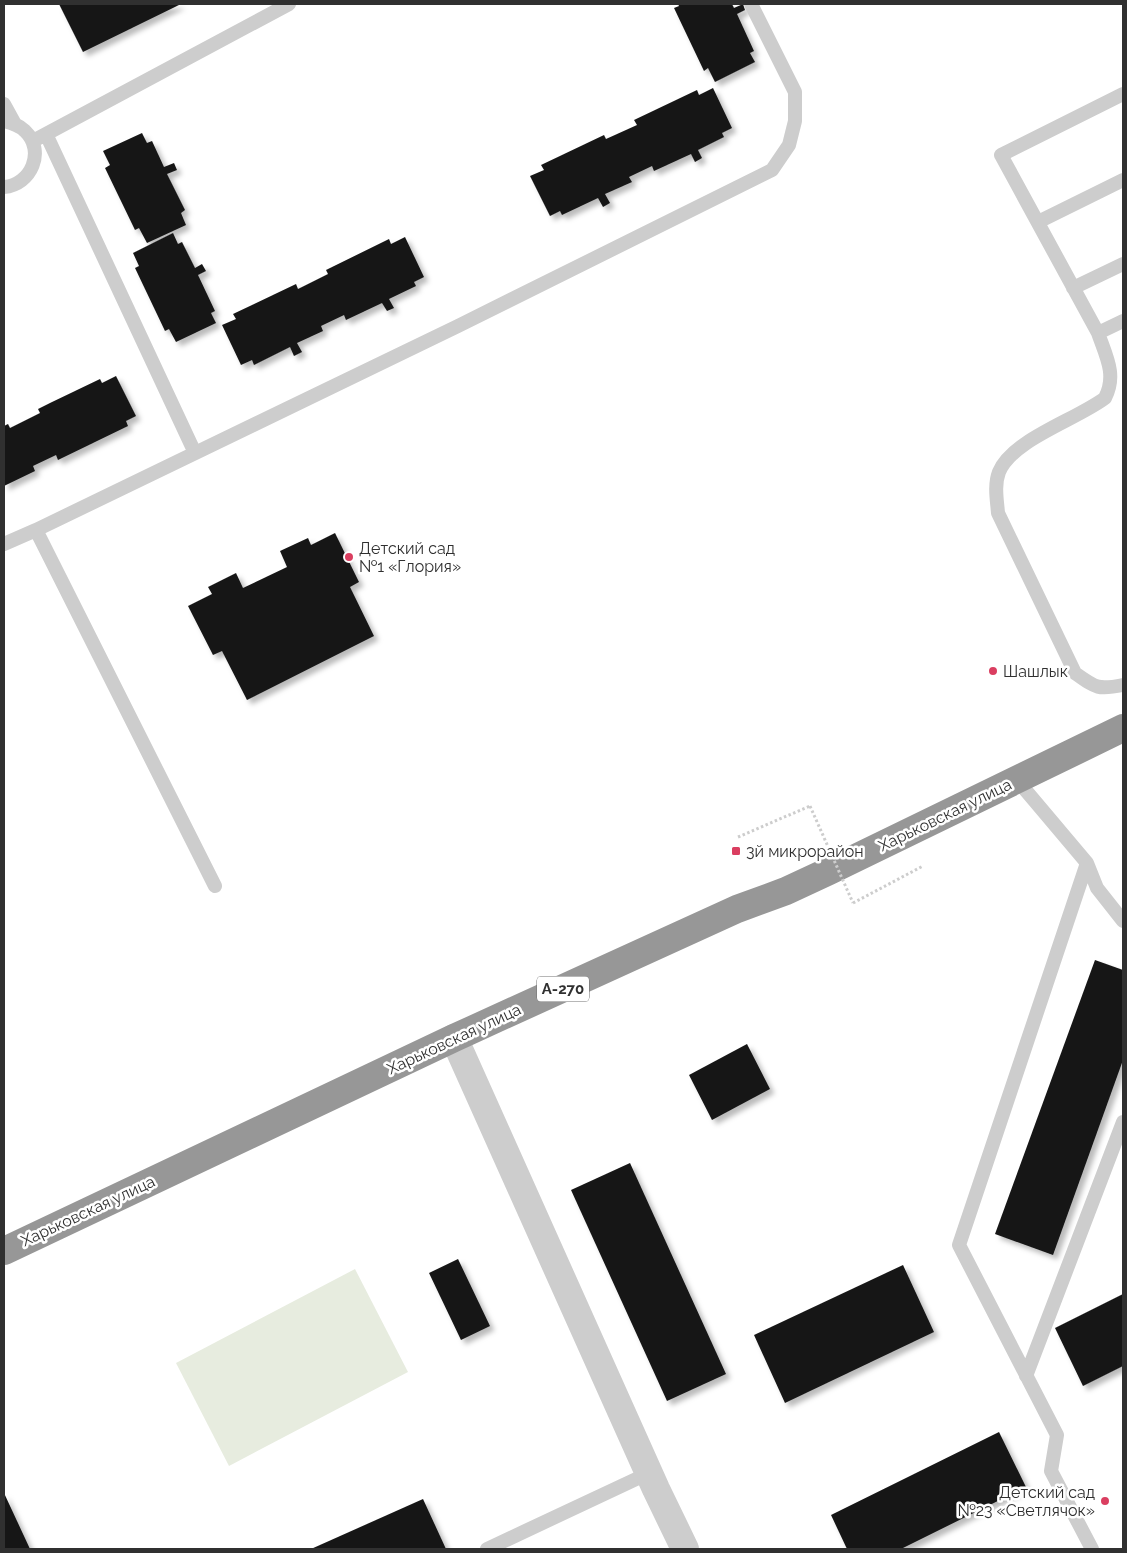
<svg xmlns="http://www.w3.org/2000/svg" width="1127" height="1553" font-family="Raleway,sans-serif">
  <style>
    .green { fill: #e7ecdf }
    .building { fill: #171717; filter: url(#shadow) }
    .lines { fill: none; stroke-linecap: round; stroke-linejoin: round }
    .path { stroke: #cdcdcd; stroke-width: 3; stroke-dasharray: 2.5 2.5; stroke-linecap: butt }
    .lane { stroke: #cdcdcd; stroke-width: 14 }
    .street { stroke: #cdcdcd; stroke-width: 28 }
    .highway { stroke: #979797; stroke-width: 28 }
    .path-bridge { stroke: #cdcdcd; stroke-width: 3; stroke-dasharray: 2.5 2.5; stroke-linecap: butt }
    .poi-dot { fill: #da3e60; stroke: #fff; stroke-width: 2 }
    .labels { text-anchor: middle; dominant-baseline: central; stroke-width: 5; stroke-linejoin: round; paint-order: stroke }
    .shield { fill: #fff; stroke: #6e6e6e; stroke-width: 1 }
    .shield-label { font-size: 15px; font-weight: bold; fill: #303030 }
    .poi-label { font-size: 16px; fill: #303030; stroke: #fff; text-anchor: start }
    .street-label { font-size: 16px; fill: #303030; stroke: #fff }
  </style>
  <defs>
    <filter id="shadow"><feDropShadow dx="4.5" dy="4.5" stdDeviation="2.5" flood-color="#0004"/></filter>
  </defs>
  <rect width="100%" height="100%" fill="#fff"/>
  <path class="green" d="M355,1269L408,1372L229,1466L176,1363Z"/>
  <path class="building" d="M59,4H181L83,52Z
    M678,4H732L734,8L743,4L745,10L737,14L754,51L750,53L755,62L715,82L708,68L704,71L674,8L679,6Z
    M713,88L732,128L722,133L724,137L698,150L702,158L695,162L691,154L654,171L652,166L629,177L632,182L605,194L610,203L603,207L598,198L562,215L560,211L550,216L530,176L544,170L541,165L604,135L606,139L637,125L634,120L697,90L699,95Z
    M142,133L147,143L152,141L164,167L174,163L177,170L167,174L185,210L181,213L186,225L147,243L139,228L135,230L105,168L110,165L103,151Z
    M173,233L178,244L182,242L195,268L202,264L206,271L198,275L215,311L211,313L216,323L176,342L169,329L165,331L135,268L139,266L133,253Z
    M405,237L424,277L414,282L416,286L389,299L394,308L387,311L382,303L346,320L344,315L321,326L323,331L297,343L302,352L294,356L290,347L254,365L252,360L241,365L222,325L236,319L233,314L296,284L298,289L328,274L326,270L389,239L391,244Z
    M116,376L136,416L126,421L128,426L58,460L56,455L33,466L35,471L4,486V426L8,424L10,428L40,413L38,409L50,403L100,379L102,383Z
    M335,533L359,582L350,587L374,636L247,700L222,651L213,655L188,606L212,594L208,587L236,573L243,588L287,567L280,551L308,538L311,545Z
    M1095,960L1123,970V1060L1053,1255L995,1234Z
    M747,1044L770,1089L712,1120L689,1075Z
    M630,1163L726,1374L667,1401L571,1190Z
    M458,1259L490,1326L461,1340L429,1273Z
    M903,1265L934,1332L785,1403L754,1335Z
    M1123,1294V1366L1083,1386L1055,1328Z
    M999,1432L1026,1487L901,1549H847L831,1515Z
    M4,1493L30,1549H4Z
    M423,1499L446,1549H311Z"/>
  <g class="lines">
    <path class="path" d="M738,837L810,806
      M853,903L923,866"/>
    <path class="lane" d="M1123,94L1001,155L1098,333L1123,321
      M4,104L15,124
      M4,121C12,123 19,125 25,131C46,151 31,185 4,187
      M46,134L195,453
      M33,141L289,4
      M1038,222L1123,180
      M1073,288L1123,264
      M1098,333C1106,356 1117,375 1105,398C1076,420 1013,439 999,472C994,485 997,500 998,513L1075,673C1096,688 1098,690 1123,685
      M36,530L215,886
      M4,544L36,530L458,326L772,170L789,145L795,121V92L751,4
      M1017,780L1087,863L1097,888L1123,921
      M1087,863L959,1245L1057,1435L1051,1471L1092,1549
      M1026,1376L1123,1122
      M487,1549L649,1473"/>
    <path class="street" d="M454,1038L656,1489L685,1549"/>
    <path class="highway" d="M4,1251L454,1038L737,909L786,891L829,871L1123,728"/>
    <path class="path-bridge" d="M810,806L853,903"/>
  </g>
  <g class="poi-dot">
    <circle cx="349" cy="557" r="5"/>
    <circle cx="993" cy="671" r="5"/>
    <rect x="731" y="846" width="10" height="10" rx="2.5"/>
    <circle cx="1105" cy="1501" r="5"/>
  </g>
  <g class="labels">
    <rect class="shield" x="537" y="976.5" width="52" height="25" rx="4"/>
    <g class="shield-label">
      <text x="563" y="989">А-270</text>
    </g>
    <g class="poi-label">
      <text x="359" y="548">Детский сад<tspan x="359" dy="18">№1 «Глория»</tspan></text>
      <text x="1003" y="671">Шашлык</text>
      <text x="746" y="851">3й микрорайон</text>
      <text x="1095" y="1492" text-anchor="end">Детский сад<tspan x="1095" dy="18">№23 «Светлячок»</tspan></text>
    </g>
    <g class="street-label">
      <text transform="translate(945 815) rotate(-26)">Харьковская улица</text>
      <text transform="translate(454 1039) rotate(-25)">Харьковская улица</text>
      <text transform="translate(88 1211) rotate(-25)">Харьковская улица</text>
    </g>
  </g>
  <rect width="1127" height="1553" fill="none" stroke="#303030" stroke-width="10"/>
</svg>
